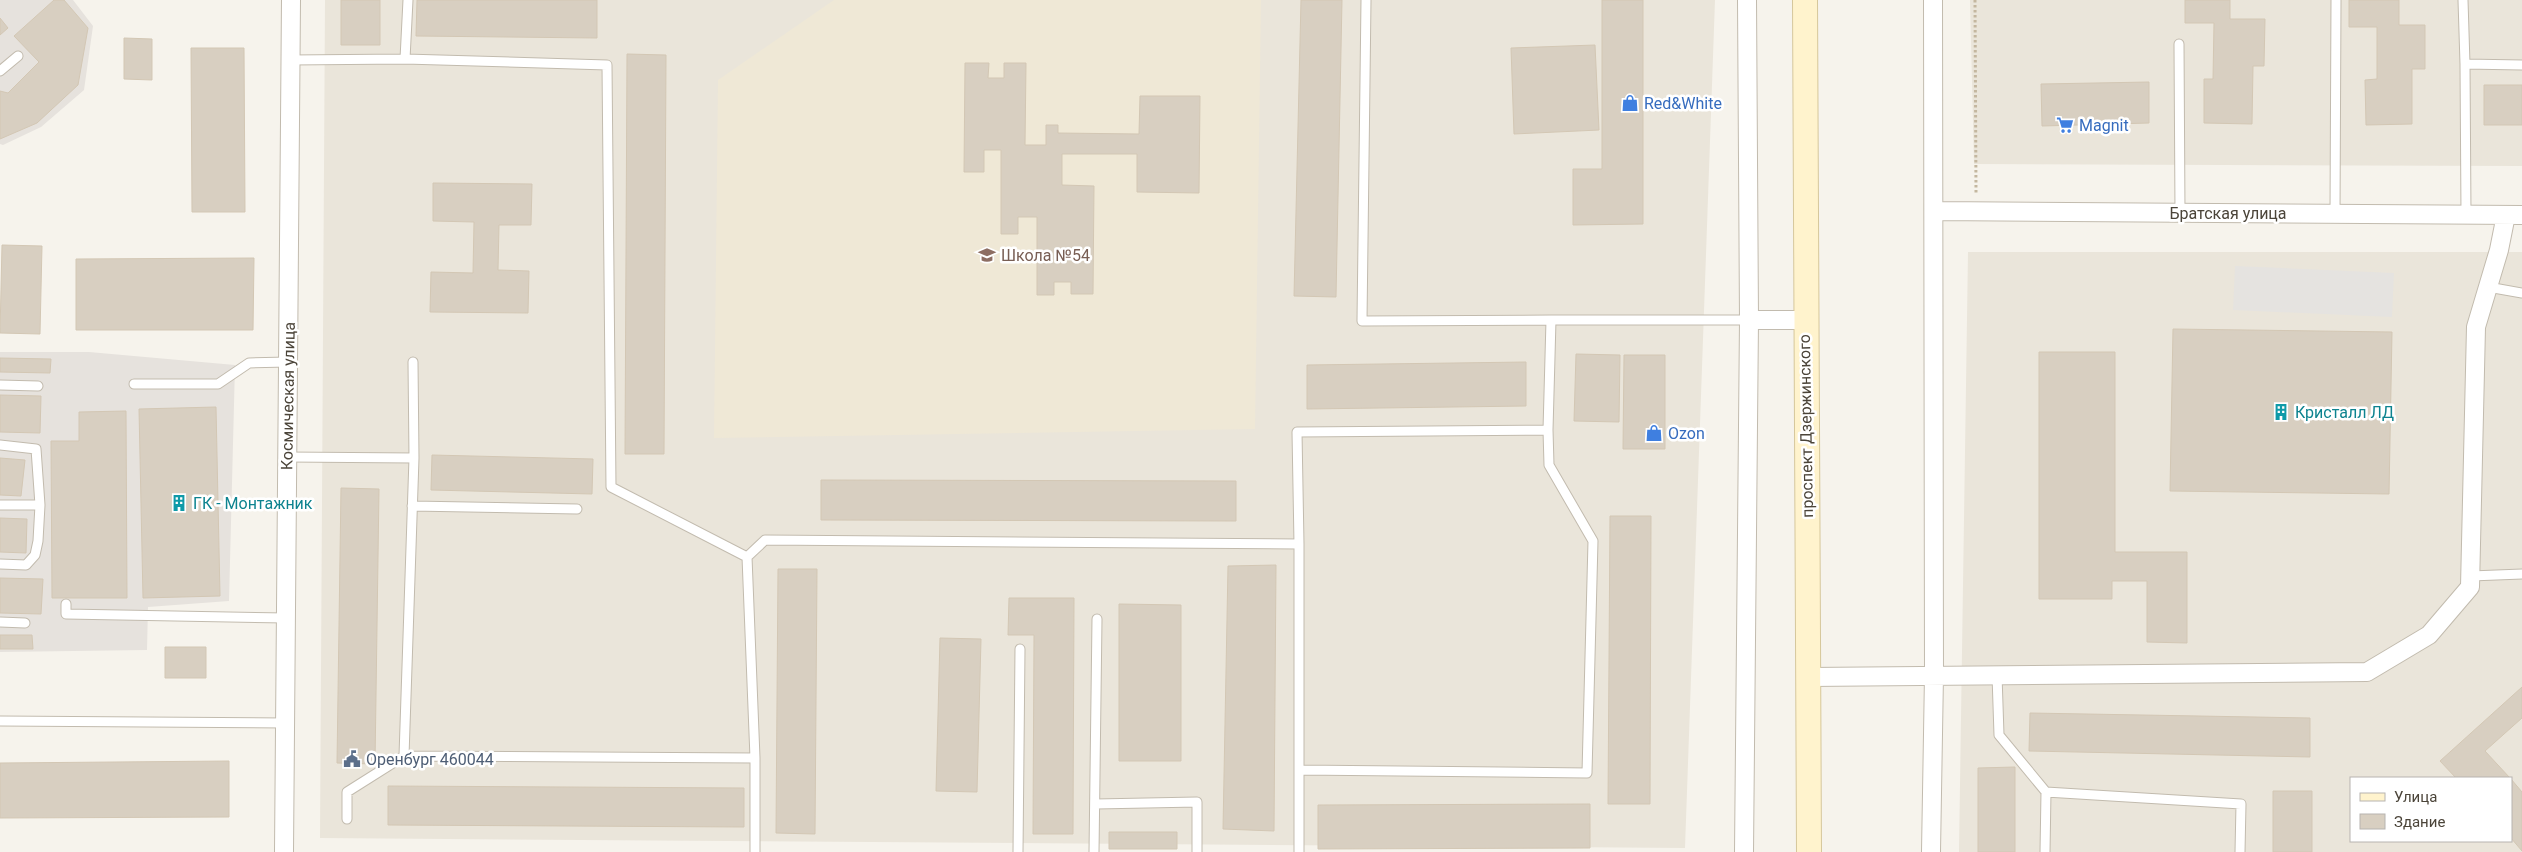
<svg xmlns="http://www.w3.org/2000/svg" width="2522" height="852" font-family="Roboto,sans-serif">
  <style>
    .residential { fill: #eae5da; fill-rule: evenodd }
    .industrial { fill: #e6e2dd }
    .education { fill: #efe8d6 }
    .parking { fill: #e5e3e0 }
    .building { fill: #d8cfc1; stroke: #d3c7b4 }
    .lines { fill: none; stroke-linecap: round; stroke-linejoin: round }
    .service-casing { stroke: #c2bbae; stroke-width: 11 }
    .minor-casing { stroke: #c2bbae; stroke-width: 20 }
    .secondary-casing { stroke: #d6c79b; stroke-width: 26 }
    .path { stroke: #c4b79f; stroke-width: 3; stroke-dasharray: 2.5 2.5; stroke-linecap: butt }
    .service { stroke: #fff; stroke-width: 9 }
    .minor { stroke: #fff; stroke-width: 18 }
    .secondary { stroke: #fff3cd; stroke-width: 24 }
    .labels { text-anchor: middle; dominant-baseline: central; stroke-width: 5; stroke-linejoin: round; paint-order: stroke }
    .shop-label { font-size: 16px; fill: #366cbe; stroke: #fff; text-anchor: start }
    .street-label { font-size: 16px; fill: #4b4439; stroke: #fff }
    .education-label { font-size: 16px; fill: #785e54; stroke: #fff; text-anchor: start }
    .culture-label { font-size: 16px; fill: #0d838f; stroke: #fff; text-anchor: start }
    .service-label { font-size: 16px; fill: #4e5e75; stroke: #fff; text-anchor: start }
  </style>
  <rect width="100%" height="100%" fill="#f6f3ec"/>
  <path class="residential" d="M325,0H1715L1685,848L320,838Z
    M1970,0H2522V166L1974,164Z
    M1968,252H2522V852H1959ZM2351,778H2511V841H2351Z"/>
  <path class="industrial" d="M0,0H73L93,26L84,90L41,127L3,145L0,144Z
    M0,352H89L235,365L229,601L148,607L147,650L0,652Z"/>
  <path class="education" d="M834,0H1261L1255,429L714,438L718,80Z"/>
  <path class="parking" d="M2235,266L2394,273L2392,317L2233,310Z"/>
  <path class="building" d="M54,0H64L88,28L78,85L37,123L0,139V91L8,93L39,62L14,36Z
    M341,0H380V45H341Z
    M417,0H597V38L416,36Z
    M1301,0H1342L1336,297L1294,296Z
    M1602,0H1643V224L1573,225V169H1602Z
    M2185,0H2230V19H2265L2264,66H2253L2252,124L2204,123V79H2213L2214,23H2185Z
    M2349,0H2399V25H2425V69H2412V124L2366,125L2365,80L2377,79V27H2349Z
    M0,18L8,28L0,35Z
    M124,38L152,39V80L124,79Z
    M1595,45L1599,130L1514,134L1511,48Z
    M191,48H244L245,212H192Z
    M627,54L666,55L664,454H625Z
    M965,63H989L988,78H1004V63H1026L1025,145H1046V125H1058V133L1139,134L1140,96H1200L1199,193L1137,192V154H1062V185L1094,186L1093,294H1071V282H1054V295H1037V217H1018V234H1001V150H984V172H964Z
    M2149,82V123L2042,126L2041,84Z
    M2484,85H2522V125H2484Z
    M433,183L532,184L531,225H499L498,270L529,271L528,313L430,312L431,272L473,273L474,222L433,221Z
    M2,245L42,246L40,334L0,333Z
    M254,258L253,330H76V259Z
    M2173,329L2392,332L2389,494L2170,491Z
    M2039,352H2115V552H2187V643L2147,642V581H2112V599H2039Z
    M1576,354L1620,355L1619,422L1574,421Z
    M1624,355H1665V449H1623Z
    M0,358L51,359L50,373L0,372Z
    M1526,362V406L1307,409V365Z
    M0,395L41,396L40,433L0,432Z
    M216,407L220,596L143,598L139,409Z
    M126,411L127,598H52L51,441H79V412Z
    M432,455L593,459L592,494L431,490Z
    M0,458L25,460L21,496L0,495Z
    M821,480L1236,481V521L821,520Z
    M341,488L379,489L375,764L337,763Z
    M1610,516H1651L1650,804H1608Z
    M0,518L27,519L26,553L0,552Z
    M1276,565L1274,831L1223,829L1228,566Z
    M778,569H817L815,834L776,833Z
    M0,578L43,579L41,614L0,613Z
    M1009,598H1074L1073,834H1033L1034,635H1008Z
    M1119,604L1181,605V761H1119Z
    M0,635H32L33,649H0Z
    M940,638L981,639L977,792L936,791Z
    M165,647H206V678H165Z
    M2522,687V718L2485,751L2510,778H2456L2440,761Z
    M2030,713L2310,718V757L2029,751Z
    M229,761V817L0,818V763Z
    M2015,767V852H1978V768Z
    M2511,779L2522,792V851L2511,838Z
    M388,786L744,788V827L388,825Z
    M2273,791H2312V852H2273Z
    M1590,804V848L1318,849V805Z
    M1109,832H1177V849H1109Z"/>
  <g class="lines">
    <g class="service-casing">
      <path id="service" d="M1366,0L1362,321L1551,320
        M2463,0L2465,64
        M2179,44L2180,213
        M405,59L408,0
        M291,60L405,59L607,65L611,487L747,557
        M0,71L18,56
        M2335,214L2336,0
        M2466,215L2465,64L2522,65
        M2488,287L2522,293
        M413,362L414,458
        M134,384H218L249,363L288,362
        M0,385L38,386
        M0,445L36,449L40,505L38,541L35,555L26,565L0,564
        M287,457L414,458L404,756L755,758
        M0,505H40
        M412,506L577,509
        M1299,544L1297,432L1548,430L1551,320H1749
        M2471,576L2522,574
        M66,604V614L286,618
        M0,622L25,623
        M1997,675L1999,735L2046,792L2241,804L2240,852
        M0,721L285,723
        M1300,770L1587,773L1593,541L1549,465L1548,430
        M1096,804L1197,802V852
        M347,819V792L404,756
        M755,852V758L747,557L765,540L1299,544V852
        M1018,852L1020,649
        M1094,852L1097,619
        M2045,852L2046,792"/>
    </g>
    <g class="minor-casing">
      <path id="minor" d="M1935,211L2522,215
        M1749,320H1805
        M1809,677L2367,672L2429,635L2470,587L2476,327L2499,250L2506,215
        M284,852L291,0
        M1744,852L1749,320L1747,0
        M1931,852L1934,675L1933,0"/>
    </g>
    <g class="secondary-casing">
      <path id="secondary" d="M1805,0L1809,852"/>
    </g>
    <path class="path" d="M1975,0L1976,193"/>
    <use href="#service" class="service"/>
    <use href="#minor" class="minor"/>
    <use href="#secondary" class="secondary"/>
  </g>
  <defs>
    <g id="shop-bare" transform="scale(1.35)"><path d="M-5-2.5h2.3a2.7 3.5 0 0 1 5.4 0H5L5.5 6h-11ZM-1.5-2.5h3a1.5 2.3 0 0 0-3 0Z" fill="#3f7fe0" stroke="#fff" stroke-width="2.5" paint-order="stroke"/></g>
    <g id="supermarket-bare" transform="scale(1.35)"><path d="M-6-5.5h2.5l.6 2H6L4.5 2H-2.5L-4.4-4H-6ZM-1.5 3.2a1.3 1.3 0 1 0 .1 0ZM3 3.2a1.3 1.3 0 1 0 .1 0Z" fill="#3f7fe0" stroke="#fff" stroke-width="2.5" paint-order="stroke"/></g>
    <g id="school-bare" transform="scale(1.35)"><path d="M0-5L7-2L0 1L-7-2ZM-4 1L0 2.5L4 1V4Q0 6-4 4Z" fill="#8d6e63" stroke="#fff" stroke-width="2.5" paint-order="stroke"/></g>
    <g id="building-bare" transform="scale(1.35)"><path d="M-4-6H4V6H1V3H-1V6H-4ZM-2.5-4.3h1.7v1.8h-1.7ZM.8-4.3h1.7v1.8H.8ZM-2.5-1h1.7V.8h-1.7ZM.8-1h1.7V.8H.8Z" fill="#0f9aa8" stroke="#fff" stroke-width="2.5" paint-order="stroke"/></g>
    <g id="civic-bare" transform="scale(1.35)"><path d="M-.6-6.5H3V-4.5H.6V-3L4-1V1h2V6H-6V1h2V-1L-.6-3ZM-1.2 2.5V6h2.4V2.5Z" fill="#5c6f8a" stroke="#fff" stroke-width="2.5" paint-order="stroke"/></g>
  </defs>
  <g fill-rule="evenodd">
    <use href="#shop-bare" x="1630" y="103"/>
    <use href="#supermarket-bare" x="2065" y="125"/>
    <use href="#school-bare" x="987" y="255"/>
    <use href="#building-bare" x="2281" y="412"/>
    <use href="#shop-bare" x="1654" y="433"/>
    <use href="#building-bare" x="179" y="503"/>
    <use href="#civic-bare" x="352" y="759"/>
  </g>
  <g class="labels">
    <g class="shop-label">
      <text x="1644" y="103">Red&amp;White</text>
      <text x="2079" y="125">Magnit</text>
      <text x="1668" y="433">Ozon</text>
    </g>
    <g class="street-label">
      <text x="2228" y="213">Братская улица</text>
      <text transform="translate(288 396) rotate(-89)">Космическая улица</text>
      <text transform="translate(1806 426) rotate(-91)">проспект Дзержинского</text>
    </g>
    <g class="education-label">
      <text x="1001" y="255">Школа №54</text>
    </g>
    <g class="culture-label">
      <text x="2295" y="412">Кристалл ЛД</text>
      <text x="193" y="503">ГК - Монтажник</text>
    </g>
    <g class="service-label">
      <text x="366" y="759">Оренбург 460044</text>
    </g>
  </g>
  <rect x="2350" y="777" width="162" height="65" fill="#ffffff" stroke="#b7b4b0"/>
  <rect x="2360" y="793" width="25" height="8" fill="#fff3cd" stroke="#b7b4b0"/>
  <text x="2394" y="802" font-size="15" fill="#4b4439">Улица</text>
  <rect x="2360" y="814" width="25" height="15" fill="#d8cfc1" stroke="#b7b4b0"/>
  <text x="2394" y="827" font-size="15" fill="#4b4439">Здание</text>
</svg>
